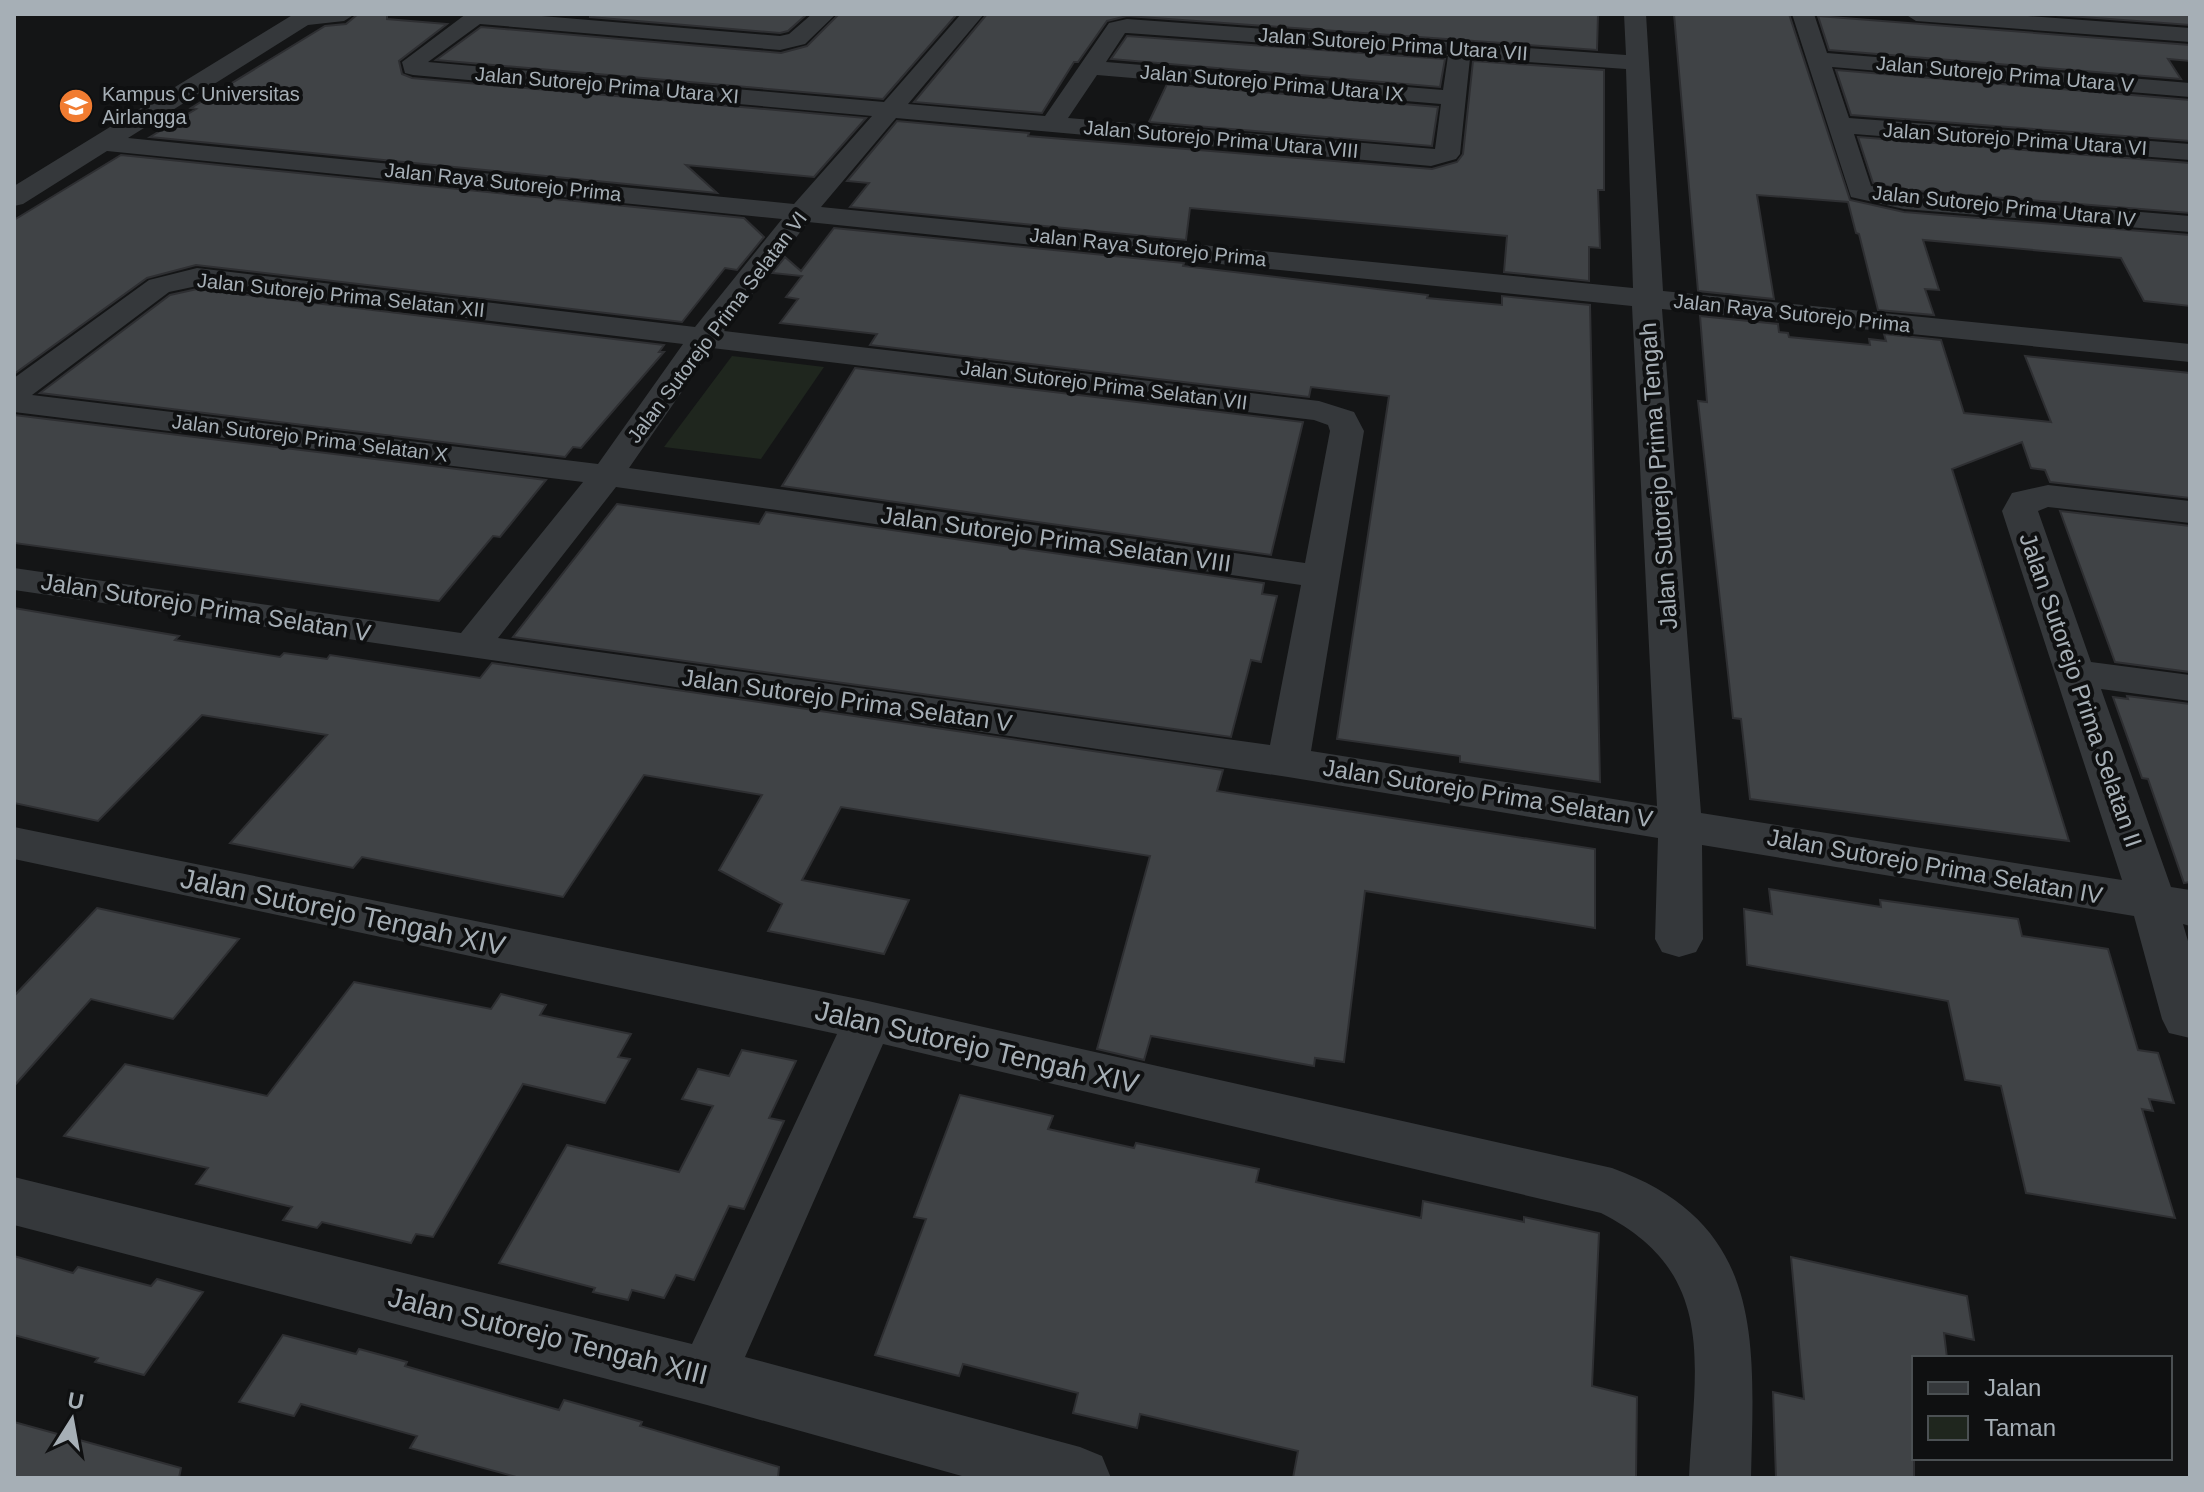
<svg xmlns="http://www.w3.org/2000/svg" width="2204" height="1492" font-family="Helvetica,sans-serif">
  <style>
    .green { fill: #1f261e }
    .building { fill: #404346; stroke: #2e2f32; stroke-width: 2 }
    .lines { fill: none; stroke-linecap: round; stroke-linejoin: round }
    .street { fill: #35383b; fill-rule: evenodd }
    .labels { text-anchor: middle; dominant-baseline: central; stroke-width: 8; stroke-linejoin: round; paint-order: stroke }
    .far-street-label { font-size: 20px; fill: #a6afb6; stroke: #0f1011 }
    .far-poi-label { font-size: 20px; fill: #a6afb6; stroke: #0f1011; text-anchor: start }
    .street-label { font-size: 24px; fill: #a6afb6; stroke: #0f1011 }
    .near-street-label { font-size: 28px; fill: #a6afb6; stroke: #0f1011 }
  </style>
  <rect width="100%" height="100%" fill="#141516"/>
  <path class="green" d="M732,356L824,367L761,459L664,447Z"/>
  <path class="building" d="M358,14H387V19L447,24L399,61L402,74L412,78L866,118L814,177L686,165L717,193L150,137L196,109L191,108L325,26L346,24Z
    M590,14H807L788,31L780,33L590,17Z
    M839,14H957L883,99L436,60L481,27L781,53L807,46Z
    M987,14H1598L1597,50L1127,16L1107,21L1078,62H1074L1042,113L914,102Z
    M1674,14H1789L1850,200L1904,212L2190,235V306L2144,301L2121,258L1923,240L1939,290L1925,289L1934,315L1878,310L1859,234L1856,233L1848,202L1757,195L1774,299L1698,291Z
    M2042,14H2190V25Z
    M1818,16L2190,45V61L2168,59L2181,79L1829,50Z
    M1127,36L1445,59L1440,87L1111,59Z
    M1473,61L1604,70V190H1598L1600,248L1589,247V281L1504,272L1507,236L1190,208L1186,240L850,207L869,183L847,181L897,121L1029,133L1028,136L1432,169L1457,162L1463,154Z
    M1836,70L2190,100V141L1851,115Z
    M1167,84L1438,107L1432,146L1149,122Z
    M1858,137L2190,163V213L1904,190L1873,183Z
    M121,155L744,218L764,237L737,270L725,268L682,322L196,265L147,278L14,374V220Z
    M834,228L1184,263L1183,266L1428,295L1427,298L1502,305V296L1590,305L1600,782L1460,762V756L1337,739L1389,396L1311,387L1309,397L870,345L877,334L780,323L798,299L786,297L802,276L772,273L785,257L801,271Z
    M197,289L664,345L659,352H664L581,448L573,447L565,457L40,393L170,295Z
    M1700,316L1778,324L1779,332L1788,333L1789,337L1870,345L1869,339L1886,341L1884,334L1941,340L1964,413L2051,422L2025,356L2190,373V498L2050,482L2045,470L2031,468L2022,442L1952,469L2069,841L1750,799L1741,719L1733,718L1698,401L1707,402Z
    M855,368L1303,422L1271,555L782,486Z
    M14,415L546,480L500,537L493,536L439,601L14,543Z
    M617,504L759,524L766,512L1264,583L1262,594L1277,596L1261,662L1251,660L1231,737L513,637Z
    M2060,511L2190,526V672L2115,662Z
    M14,608L179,636L175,640L280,657L284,653L327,659L330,655L480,678L492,663L1223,770L1217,791L1595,849V928L1365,891L1344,1062L1315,1058L1314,1066L1151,1036L1144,1060L1097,1049L1150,856L841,807L802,880L909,900L884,954L768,931L782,904L719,870L762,795L644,775L563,897L362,857L353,868L230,843L327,735L202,715L98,821L14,803Z
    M2127,696L2190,704V882L2184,883L2148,779L2142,778L2113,697L2128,699Z
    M1769,889L1881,907L1880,900L2018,919L2022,936L2108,949L2138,1050L2158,1053L2174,1103L2149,1099L2153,1111L2142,1109L2175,1218L2026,1193L2001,1086L1965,1080L1948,1001L1747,965L1744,909L1772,914Z
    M97,908L239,939L173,1019L91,999L14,1086V996Z
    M354,982L491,1009L501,994L546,1005L540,1015L631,1034L618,1057L630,1059L605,1103L523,1084L433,1237L416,1234L411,1243L322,1222L317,1228L283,1220L292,1207L196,1184L208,1168L64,1136L125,1064L267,1096Z
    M742,1050L796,1061L769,1118L784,1121L744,1209L729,1206L694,1280L676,1275L664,1298L632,1290L628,1300L593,1292L595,1288L499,1263L567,1145L679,1172L713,1106L682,1099L698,1069L729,1076Z
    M960,1095L1053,1116L1048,1129L1134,1148L1136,1143L1259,1169L1256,1182L1336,1200L1421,1218L1423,1201L1524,1222V1217L1599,1233L1592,1386L1637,1397L1636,1478H1293L1298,1451L1140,1414L1137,1428L1073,1413L1078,1393L963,1364L959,1376L875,1355L926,1219L914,1217Z
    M14,1256L73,1273L78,1267L151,1286L157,1279L203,1292L144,1375L95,1362L98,1358L14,1335Z
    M1791,1257L1967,1296L1974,1340L1944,1333L1947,1358H1914V1478H1776L1773,1392L1804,1399Z
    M283,1335L356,1354L359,1349L407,1362L405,1366L559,1410L564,1400L642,1422L640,1426L779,1467L778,1478H520L410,1448L417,1436L301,1404L294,1416L239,1402Z
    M14,1422L181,1468L179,1478H14Z"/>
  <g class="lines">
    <path class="street" d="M294,14H355L344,21L308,25L128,138L794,204L872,116L413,75L405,73L402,62L466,14H518L780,36L789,34L812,14H836L805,44L780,50L480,24L428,62L884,102L961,14H984L908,104L1045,116L1109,23L1127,19L1626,55L1624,14H1646L1663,291L2190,344V362L1662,309L1701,813L2122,880L2002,511L2012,493L2048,485L2190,501V523L2048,507L2038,511L2091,662L2190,675V701L2101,689L2171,887L2190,890V926L2183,924L2190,948V1038L2169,1033L2162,1019L2134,916L1702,845L1703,939L1696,952L1679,957L1662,952L1655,939L1658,838L1288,777L14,590V568L461,633L583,482L14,412V378L149,280L197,268L695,327L782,219L107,151L23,204L14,206V186ZM1125,33H1127L1448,56L1443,90L1106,62ZM1470,58L1626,69L1633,288L821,207L896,118L1431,166L1456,159L1460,154ZM1097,75L1441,104L1435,149L1068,118ZM808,222L1632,306L1657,806L1311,751L1364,431L1354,412L1319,401L724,331ZM197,286L683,344L598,464L32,395L169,292ZM712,348L1314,420L1328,425L1330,431L1305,563L629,468ZM616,487L1301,585L1270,745L498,638Z
      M1792,14H1814L1827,53L2190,83V97L1832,67L1849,118L2190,144V160L1854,134L1871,186L1904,193L2190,216V232L1904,209L1851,197Z
      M1905,14H2002L2190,28V42L1916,21Z
      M14,827L868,1001L1612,1168C1766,1224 1754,1341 1751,1478H1689C1694,1367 1720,1273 1601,1213L883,1044L745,1357L1080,1447L1102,1456L1111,1478H969L707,1405L14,1225V1177L692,1344L837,1034L14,859Z"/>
  </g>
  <defs>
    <g id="university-disc" transform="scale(1.8)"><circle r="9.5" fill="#f17c31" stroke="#0f1011"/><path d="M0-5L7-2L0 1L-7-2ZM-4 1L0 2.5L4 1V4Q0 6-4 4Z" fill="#fff"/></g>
  </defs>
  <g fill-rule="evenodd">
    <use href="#university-disc" x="76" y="106"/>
  </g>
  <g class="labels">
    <g class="far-street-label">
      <text transform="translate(1393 44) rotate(4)">Jalan Sutorejo Prima Utara VII</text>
      <text transform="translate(2005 74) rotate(5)">Jalan Sutorejo Prima Utara V</text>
      <text transform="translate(1272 83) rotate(5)">Jalan Sutorejo Prima Utara IX</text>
      <text transform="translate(607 85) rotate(5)">Jalan Sutorejo Prima Utara XI</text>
      <text transform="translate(1221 139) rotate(5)">Jalan Sutorejo Prima Utara VIII</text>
      <text transform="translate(2015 139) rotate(4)">Jalan Sutorejo Prima Utara VI</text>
      <text transform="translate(503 182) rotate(6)">Jalan Raya Sutorejo Prima</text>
      <text transform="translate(2004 206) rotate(6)">Jalan Sutorejo Prima Utara IV</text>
      <text transform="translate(1148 247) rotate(6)">Jalan Raya Sutorejo Prima</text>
      <text transform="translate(341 295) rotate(6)">Jalan Sutorejo Prima Selatan XII</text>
      <text transform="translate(1792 313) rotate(6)">Jalan Raya Sutorejo Prima</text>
      <text transform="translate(717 327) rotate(-53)">Jalan Sutorejo Prima Selatan VI</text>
      <text transform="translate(1104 385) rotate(7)">Jalan Sutorejo Prima Selatan VII</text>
      <text transform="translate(310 438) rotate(7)">Jalan Sutorejo Prima Selatan X</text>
    </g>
    <g class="far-poi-label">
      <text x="102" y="94">Kampus C Universitas<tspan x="102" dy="23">Airlangga</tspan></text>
    </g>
    <g class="street-label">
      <text transform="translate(1658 476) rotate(-94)">Jalan Sutorejo Prima Tengah</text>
      <text transform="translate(1056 539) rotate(8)">Jalan Sutorejo Prima Selatan VIII</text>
      <text transform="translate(206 607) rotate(9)">Jalan Sutorejo Prima Selatan V</text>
      <text transform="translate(2081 690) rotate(71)">Jalan Sutorejo Prima Selatan II</text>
      <text transform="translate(847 700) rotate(8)">Jalan Sutorejo Prima Selatan V</text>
      <text transform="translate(1488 793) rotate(9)">Jalan Sutorejo Prima Selatan V</text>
      <text transform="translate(1935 866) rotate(10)">Jalan Sutorejo Prima Selatan IV</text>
    </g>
    <g class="near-street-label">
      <text transform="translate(343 912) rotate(12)">Jalan Sutorejo Tengah XIV</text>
      <text transform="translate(977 1047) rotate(13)">Jalan Sutorejo Tengah XIV</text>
      <text transform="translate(548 1336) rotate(14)">Jalan Sutorejo Tengah XIII</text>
    </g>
  </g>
  <rect width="2204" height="1492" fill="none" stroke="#a6afb6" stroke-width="32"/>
  <rect x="1912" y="1356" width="260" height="104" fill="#0f1011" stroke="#4b5053" stroke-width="2"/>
  <rect x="1928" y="1382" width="40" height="12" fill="#35383b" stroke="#4b5053" stroke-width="2"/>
  <text x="1984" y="1396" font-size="24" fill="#a6afb6">Jalan</text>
  <rect x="1928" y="1416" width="40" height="24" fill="#1f261e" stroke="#4b5053" stroke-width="2"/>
  <text x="1984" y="1436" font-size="24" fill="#a6afb6">Taman</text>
  <g transform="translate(72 1420) rotate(11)" stroke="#0f1011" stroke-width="6" paint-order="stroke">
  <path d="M0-6L14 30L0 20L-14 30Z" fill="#a6afb6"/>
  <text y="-12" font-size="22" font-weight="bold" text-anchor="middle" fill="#a6afb6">U</text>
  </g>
</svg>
